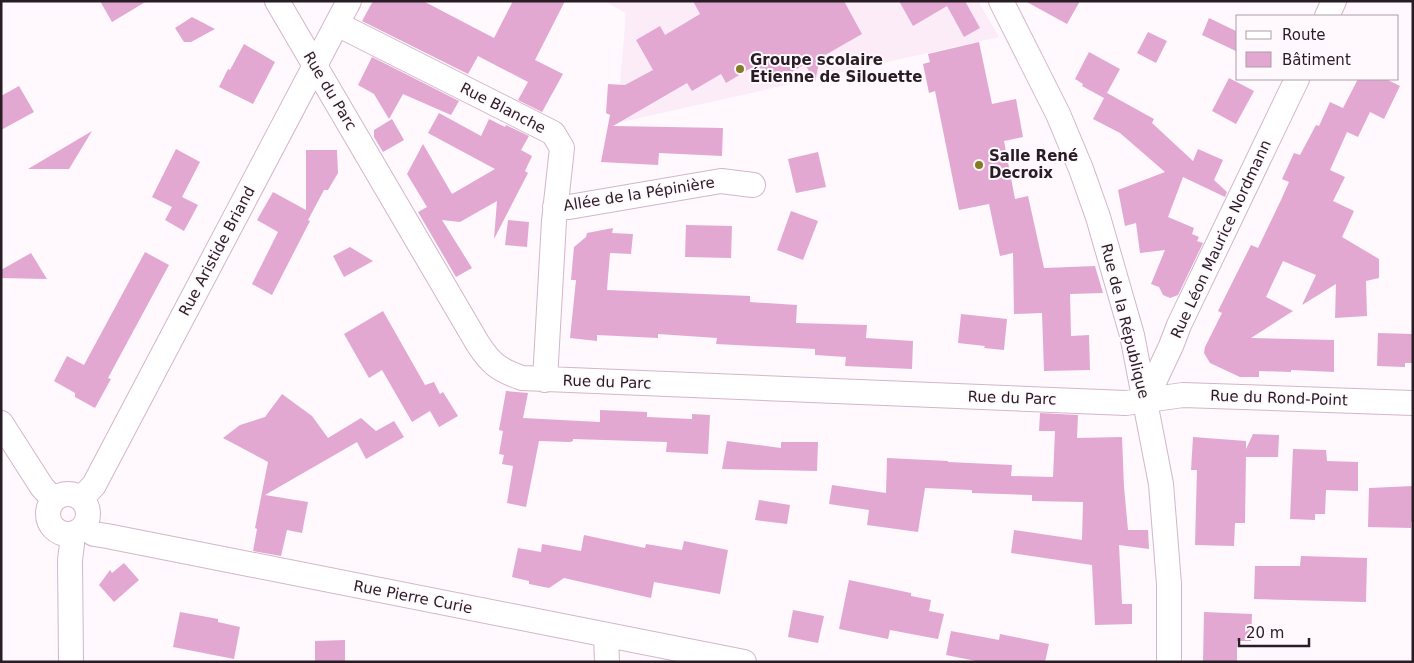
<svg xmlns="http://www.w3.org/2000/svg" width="1414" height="663" font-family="'DejaVu Sans',sans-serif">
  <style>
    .built { fill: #fcecf7 }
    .building { fill: #e2a8d2 }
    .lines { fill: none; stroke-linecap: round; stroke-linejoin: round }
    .minor-casing { stroke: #d3b5ca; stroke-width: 26 }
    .minor { stroke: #fff; stroke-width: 24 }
    .poi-dot { fill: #847c22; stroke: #fff8fd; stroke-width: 2 }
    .labels { text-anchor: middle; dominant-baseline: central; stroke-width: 4; stroke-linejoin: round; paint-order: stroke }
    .poi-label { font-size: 15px; font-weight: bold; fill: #281c25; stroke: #fff8fd; text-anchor: start }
    .street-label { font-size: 15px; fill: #281c25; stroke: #fff8fd }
  </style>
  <rect width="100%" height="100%" fill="#fff8fd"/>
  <path class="built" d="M604,1H978L999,37L617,123L626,13Z"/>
  <path class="building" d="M100,1H147L112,22Z
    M373,1H423L494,38L513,1H565L535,60L563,74L542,112L518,100L528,82L478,56L468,74L362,21Z
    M693,1H844L862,34L820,58L815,82L805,64L783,77L779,71L757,84L749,69L726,83L721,74L692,91L687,83L613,126L723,128L722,156L659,153L658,165L601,162L610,115L606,113L608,84L625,85L653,70L636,40L660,26L665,35L700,14Z
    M899,1H965L980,28L964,37L947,6L913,26Z
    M1025,1H1080L1067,24Z
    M192,17L215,29L191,42H184L175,28Z
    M1209,18L1238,32V52L1202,35Z
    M1148,32L1167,41L1156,63L1137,53Z
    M979,42L992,104L1016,99L1023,137L1004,141L1015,199L1028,196L1044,268L1095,266L1103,293L1070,294L1071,336L1089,335L1090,370L1044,371L1042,313L1014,314L1013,253L1000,256L989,204L959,210L935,91L929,93L923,64L930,62L928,54Z
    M244,44L275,62L253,104L219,87L228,69L230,70Z
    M1089,52L1120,69L1107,93L1154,119L1152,123L1193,161L1198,149L1223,160L1214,180L1227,192L1225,197L1183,177L1168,217L1194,228L1192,234L1199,237L1197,241L1203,243L1178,295L1170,298L1163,295L1159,287L1151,284L1165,250L1140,253L1136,223L1125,226L1118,190L1165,172L1120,133L1093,119L1104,98L1082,86L1083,84L1075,79Z
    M372,57L459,101L451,115L403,94L389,119L374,94L358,85Z
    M1229,78L1254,91L1236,124L1212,111Z
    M1358,79H1386L1400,86L1384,119L1370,112L1358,137L1347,132L1330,170L1345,177L1333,201L1354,211L1342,237L1379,259V278L1366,281L1367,316L1335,318L1336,284L1302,305L1316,275L1283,261L1266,297L1293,311L1251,338L1334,340V372L1291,370V372L1259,371V377H1240L1210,363L1204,353L1205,347L1222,313L1218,311L1251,245L1258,248L1281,200L1289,182L1282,179L1294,153L1300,155L1316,125L1319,126L1330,102L1343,108Z
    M19,86L34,112L1,130V96Z
    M439,113L481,136L489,119L505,127L506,125L529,136L521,150L532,156L525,171L528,173L494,239L497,201L460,222L442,220L472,268L456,277L418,212L427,207L407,174L423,144L452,194L495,169L428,133Z
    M392,119L404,140L383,152L374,137V130Z
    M92,131L69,169H28Z
    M176,149L200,162L182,197L198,205L184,231L165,220L172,207L152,197Z
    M306,150H337L338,173L328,190H324L308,220L310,221L272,295L252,284L278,232L257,220L273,192L306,210Z
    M818,152L826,187L796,193L788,159Z
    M791,211L818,221L803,260L777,250Z
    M508,220L529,222L527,247L505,245Z
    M686,225L732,226L731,258L685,257Z
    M613,228L612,233L633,234L631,254L610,253L607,290L750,296V302L797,305L796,323L867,325L866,338L913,341L912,369L845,366L846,357L815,355V349L716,344L717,338L658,334V338L597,335V341L570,338L576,280H571L574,247L586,237L587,233Z
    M350,247L373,261L344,277L333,256Z
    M145,252L169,265L108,378L111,379L95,408L75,397V393L54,381L67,356L84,365Z
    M31,253L47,279L1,278V270Z
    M383,311L425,385L434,382L440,394L443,392L458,416L439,427L430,411L412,422L382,370L369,378L344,334Z
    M961,314L1007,319L1004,350L984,348L985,346L958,343Z
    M1378,333L1413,334V363H1405V367L1377,366Z
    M506,391L528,393L523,418L600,422V410L647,412V417L692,419V414L710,415L708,454L666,452L667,442L573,439V441L570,442L539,441L526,507L507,503L513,466L502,464L504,455L499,454L503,431L499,430Z
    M282,394L312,416L328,438L361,418L376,431L394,421L404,437L366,459L357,442L265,495L308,502L302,533L287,530L281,556L253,551L257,529L255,528L268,462L223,438L240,425L265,417Z
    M1040,413L1078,415L1077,438L1122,437L1124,487L1128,530H1148L1149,549L1119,545L1122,604H1132V624L1095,625L1092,565L1011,553L1014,530L1082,540L1083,502L1032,501V495L972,493V490L925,488L918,532L867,525L869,510L829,504L832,485L886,493L887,458L948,461V462L1012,465L1011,476L1053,477L1055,431H1039Z
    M1253,434L1279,435L1278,457H1246L1245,523H1235L1234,546L1195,545L1197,470H1191L1193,437L1246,441V449Z
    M727,441L781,448V442H818L817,471L722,469Z
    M1293,449L1326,450L1327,461L1358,462V491L1326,490L1325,514H1315V520L1290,519Z
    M1413,486V522H1411V528L1368,527L1369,488Z
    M759,500L790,505L787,524L755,520Z
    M584,535L645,548L646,544L682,550L684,541L728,550L720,594L654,582L651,598L564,578L549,588L529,584V581L512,577L518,548L541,552L542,544L581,551Z
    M1301,556L1367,558L1366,602L1254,599L1255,566H1300Z
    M124,563L139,580L114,602L99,585L110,570L112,573Z
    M849,580L911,593V596L931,600L929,611L944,614L938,639L890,630L888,639L839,629Z
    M793,610L824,616L818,643L788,637Z
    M180,612L218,619V622L240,627L234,659L173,647Z
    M1204,612L1252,614L1251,641H1237V662H1203Z
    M951,631L999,640L1000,634L1049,644L1045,662H981L946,655Z
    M345,640V662H315V641Z"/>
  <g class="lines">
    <g class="minor-casing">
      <path id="minor" d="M277,1L478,344C491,364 499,370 522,378L1126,403L1183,395L1413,403
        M1001,1L1058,114L1081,169L1098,217L1132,335L1161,484L1169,584V662
        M1327,16L1334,1
        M337,24L553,133L562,148L554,221L545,380
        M555,207H569L721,181L753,185
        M1146,399L1171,346L1179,325L1297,79
        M1,423L42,487L53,499
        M48 514a20 20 0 1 1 40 0a20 20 0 1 1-40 0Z
        M82,498L94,485L349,1
        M83,527L94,534L107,536L744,662
        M70,534L72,544L70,560L71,662
        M606,635L607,662"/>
    </g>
    <use href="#minor" class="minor"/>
  </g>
  <g class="poi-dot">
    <circle cx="740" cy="69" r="5"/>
    <circle cx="979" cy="165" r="5"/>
  </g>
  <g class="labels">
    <g class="poi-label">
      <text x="750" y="60">Groupe scolaire<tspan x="750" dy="17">Étienne de Silouette</tspan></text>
      <text x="989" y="156">Salle René<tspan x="989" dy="17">Decroix</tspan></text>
    </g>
    <g class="street-label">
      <text transform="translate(330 91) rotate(59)">Rue du Parc</text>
      <text transform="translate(503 108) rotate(27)">Rue Blanche</text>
      <text transform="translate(639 194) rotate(-9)">Allée de la Pépinière</text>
      <text transform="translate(1221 239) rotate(-65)">Rue Léon Maurice Nordmann</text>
      <text transform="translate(217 251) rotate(-62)">Rue Aristide Briand</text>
      <text transform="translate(1125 321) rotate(76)">Rue de la République</text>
      <text transform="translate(607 382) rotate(2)">Rue du Parc</text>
      <text transform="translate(1012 398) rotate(2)">Rue du Parc</text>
      <text transform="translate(1279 398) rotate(2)">Rue du Rond-Point</text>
      <text transform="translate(413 597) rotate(11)">Rue Pierre Curie</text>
    </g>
  </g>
  <rect width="1414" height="663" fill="none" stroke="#281c25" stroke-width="5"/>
  <rect x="1236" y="15" width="162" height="65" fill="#fff8fd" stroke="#a9a0a7"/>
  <rect x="1246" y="31" width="25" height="8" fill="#ffffff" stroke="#a9a0a7"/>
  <text x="1282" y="40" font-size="15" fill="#281c25">Route</text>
  <rect x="1246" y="52" width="25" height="15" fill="#e2a8d2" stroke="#a9a0a7"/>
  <text x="1282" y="65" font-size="15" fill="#281c25">Bâtiment</text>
  <path d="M1239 638v8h70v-8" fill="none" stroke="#281c25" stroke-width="2.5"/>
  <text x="1246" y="638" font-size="15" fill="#281c25" stroke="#fff8fd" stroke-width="4" paint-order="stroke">20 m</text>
</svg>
